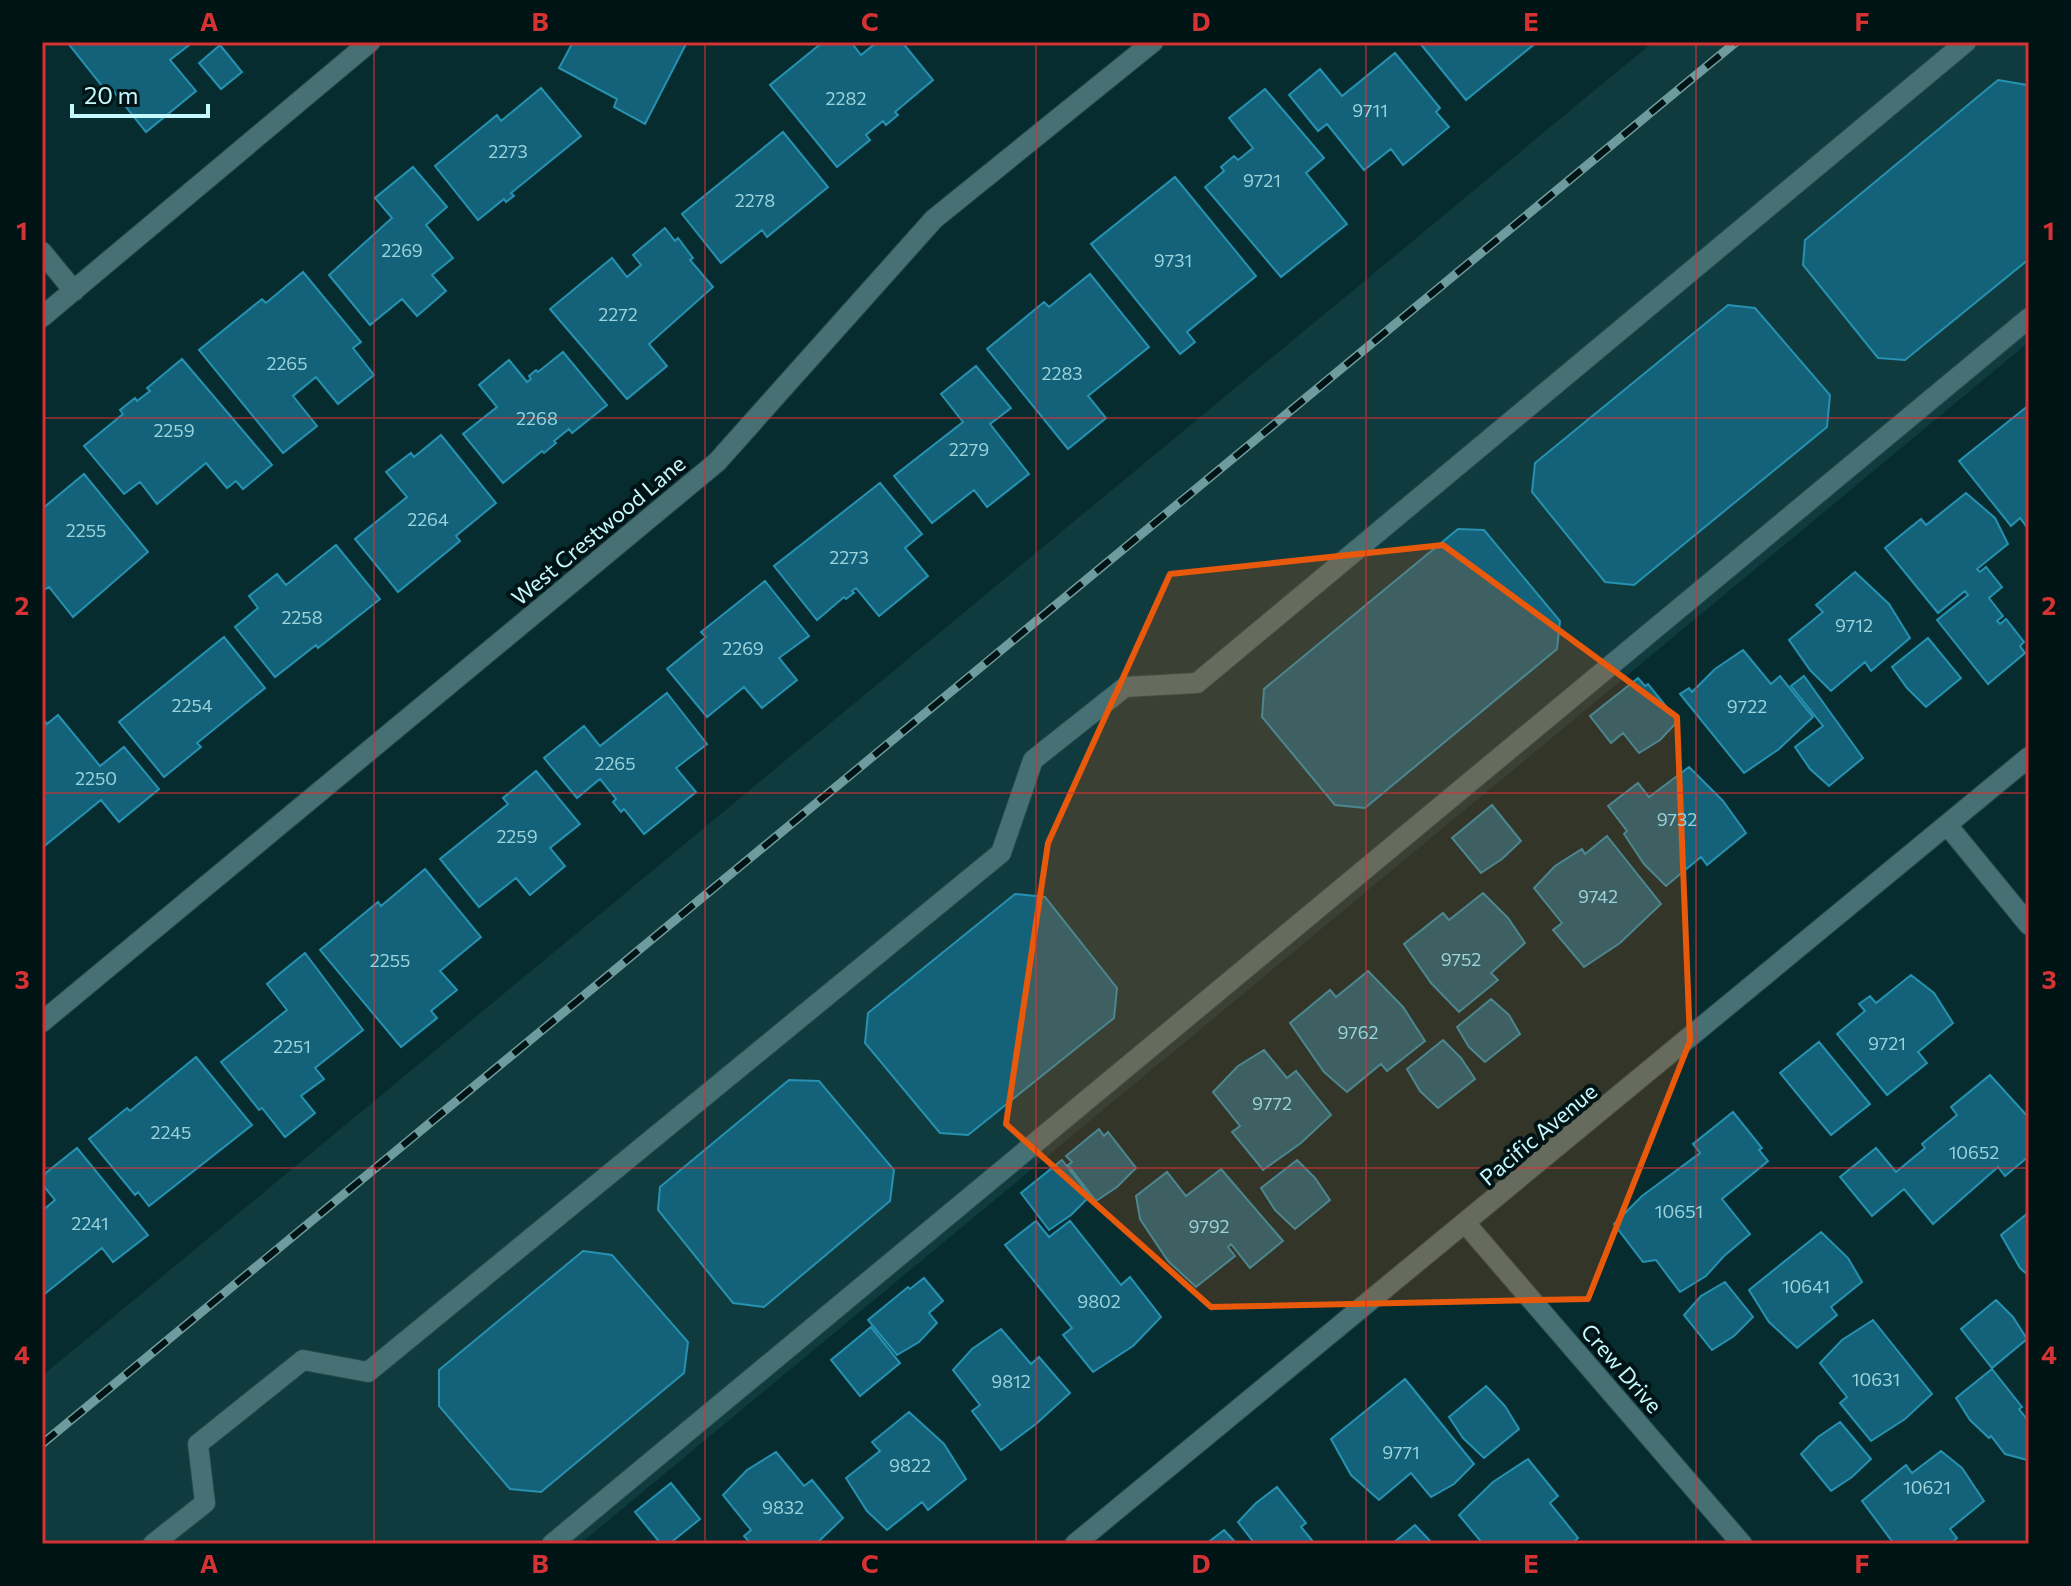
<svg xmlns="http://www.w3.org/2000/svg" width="2071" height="1586" font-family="Commissioner,sans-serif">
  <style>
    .built { fill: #0f3a3e }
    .building { fill: #146279; stroke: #2691b1; stroke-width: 2 }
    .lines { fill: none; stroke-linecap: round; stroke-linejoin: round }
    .minor-casing { stroke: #21494c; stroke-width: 22 }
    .minor { stroke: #477074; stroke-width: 20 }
    .rail-casing { stroke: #6e9b9e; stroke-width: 9 }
    .rail { stroke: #001315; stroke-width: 6; stroke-dasharray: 18; stroke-linecap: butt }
    .marked { fill: #e8590c; fill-opacity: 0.2; stroke: #e8590c; stroke-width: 6; stroke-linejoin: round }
    .grid { fill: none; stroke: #d53233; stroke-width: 2; stroke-opacity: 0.55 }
    .labels { text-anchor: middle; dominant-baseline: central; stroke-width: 8; stroke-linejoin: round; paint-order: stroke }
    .number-label { font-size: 18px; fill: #9ad3dc }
    .street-label { font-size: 22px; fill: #c6f9fd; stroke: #001315 }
    .neatline { fill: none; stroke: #d53233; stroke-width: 3 }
    .grid-label { font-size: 26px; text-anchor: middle; font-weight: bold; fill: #d53233 }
  </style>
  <rect width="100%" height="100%" fill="#062c2f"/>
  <path class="built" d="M1653,42H2029V342L580,1544H42V1376Z"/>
  <path class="building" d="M67,42H193L170,60L196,91L146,132L114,92L110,96Z
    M573,42H687L645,124L614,107L617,99L559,68Z
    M823,42H851L861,55L877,42H902L933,80L895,112L898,115L886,125L883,121L866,135L870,140L837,167L770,85Z
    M1419,42H1537L1466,100Z
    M220,45L242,72L221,89L199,63Z
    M1395,53L1440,108L1436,112L1449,127L1403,165L1391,149L1364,170L1327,124L1318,131L1289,95L1320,69L1342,96Z
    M1998,80L2027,85L2029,88V259L1905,360L1878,358L1803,265L1805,240Z
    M541,88L581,136L511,193L514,196L506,202L504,199L478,220L435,166L497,115L501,121Z
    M1265,89L1324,158L1306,173L1347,224L1281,277L1205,187L1224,171L1221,167L1234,156L1238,160L1253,148L1229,118Z
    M783,132L828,187L767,237L762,230L721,263L682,214Z
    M413,167L447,207L426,225L453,258L432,275L446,291L417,316L402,299L370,325L329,275L392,218L375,198Z
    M1175,177L1256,276L1187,332L1195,342L1180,354L1091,244Z
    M665,228L675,241L678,238L693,258L690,260L713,287L649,344L667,366L627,399L550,309L612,258L627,277L641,265L633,255Z
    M303,272L361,342L353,348L374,375L338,404L316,377L293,396L317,426L283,453L199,350L262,299L266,303Z
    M1090,274L1149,347L1088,396L1106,418L1068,449L987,349L1044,302L1049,307Z
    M1728,305L1755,308L1830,395L1827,427L1634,585L1605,582L1532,492L1535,463Z
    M563,352L607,405L572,433L569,429L554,441L556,443L544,453L542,451L503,483L463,434L497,407L479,385L509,360L527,382L531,379L529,376L536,370L538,372Z
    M182,359L272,465L243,489L236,481L227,488L206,463L157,504L140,482L124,494L84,446L123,414L120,410L135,398L137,401L150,391L147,388Z
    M976,366L1011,408L990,424L1029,474L987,507L974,490L932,523L894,476L963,422L941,394Z
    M2029,405V530L2020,518L2011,526L1959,461Z
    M441,435L496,503L456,536L460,541L398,592L355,539L407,497L386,472L411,453L414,457Z
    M84,474L148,552L73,617L49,587L44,590L42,587V509Z
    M880,483L922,534L905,548L928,576L879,616L856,588L852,591L854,593L846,599L844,597L817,620L774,566Z
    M1966,493L1995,518L2008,544L1977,569L1980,572L1986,567L2002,587L1989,598L2003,616L1997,621L2000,624L2006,619L2024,642L2020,646L2025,653L1988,684L1937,620L1968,595L1965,591L1938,613L1885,548L1921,519L1926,525Z
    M1458,529L1484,530L1560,621L1557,649L1365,808L1335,805L1262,717L1264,689Z
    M336,545L380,599L318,648L316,645L275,677L235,627L258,608L249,596L277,574L286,585Z
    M1855,572L1889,604L1910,638L1871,671L1865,662L1831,691L1810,670L1789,640L1823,612L1816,605Z
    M765,581L809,636L779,658L797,680L762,708L744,687L707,717L667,669L706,637L701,632Z
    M224,637L265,688L197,743L201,747L164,777L119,722Z
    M1928,638L1961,678L1926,707L1907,688L1892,667Z
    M1743,650L1771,684L1780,676L1813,717L1779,749L1744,773L1680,694L1689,688L1692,692L1715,669Z
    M1804,676L1863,758L1829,786L1810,769L1795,747L1823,726L1791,686Z
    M1638,678L1645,686L1648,684L1678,721L1660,740L1639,753L1623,733L1611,743L1590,716Z
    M667,693L707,744L676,768L696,792L644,834L624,809L621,812L613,802L616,799L600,779L577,798L544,758L584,726L600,746Z
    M58,715L100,766L124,747L159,789L119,822L101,800L42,848V718L47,724Z
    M1689,767L1723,801L1746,833L1707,865L1701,857L1666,886L1644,864L1624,834L1627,831L1608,806L1638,783L1649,797Z
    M536,771L580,824L550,848L565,866L530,895L516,878L479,907L440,859L508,804L503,798Z
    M1492,805L1521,841L1502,859L1481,873L1452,838Z
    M1607,836L1661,904L1620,943L1584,967L1553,930L1562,923L1534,888L1555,866L1582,849L1585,854Z
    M425,869L481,937L440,971L457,990L431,1011L437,1018L401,1047L320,950L378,902L381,906Z
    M1483,893L1508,918L1525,943L1491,973L1498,980L1459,1012L1431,983L1404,944L1443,913L1449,920Z
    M1015,894L1045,897L1117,988L1114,1018L968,1135L940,1133L865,1043L868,1013Z
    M305,953L363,1030L315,1068L324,1079L301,1096L315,1113L285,1137L262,1108L259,1110L221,1062L287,1010L267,984Z
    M1368,971L1403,1007L1425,1041L1387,1071L1381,1064L1347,1092L1324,1072L1290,1023L1330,990L1336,997Z
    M1911,975L1934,993L1953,1023L1918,1052L1927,1063L1887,1095L1837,1034L1865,1011L1859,1004L1870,996L1876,1003Z
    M1491,999L1509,1015L1520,1034L1485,1062L1469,1047L1457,1027Z
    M1443,1040L1461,1058L1475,1079L1438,1108L1420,1091L1407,1069Z
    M1819,1042L1870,1104L1831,1135L1780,1073Z
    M1264,1050L1287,1078L1296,1071L1331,1115L1301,1143L1263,1170L1232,1132L1240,1126L1213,1092L1238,1066Z
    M196,1057L252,1125L149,1206L138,1192L135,1195L89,1139L127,1108L130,1111Z
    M1990,1075L2029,1118V1156L2005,1176L1998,1167L1933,1224L1904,1189L1872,1216L1840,1177L1876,1148L1896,1172L1925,1148L1922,1144L1957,1115L1951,1107Z
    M789,1080L819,1081L894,1170L890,1201L764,1307L733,1303L658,1210L660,1187Z
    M1733,1112L1762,1148L1759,1150L1768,1161L1722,1199L1750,1234L1724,1256L1706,1276L1680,1292L1656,1260L1643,1262L1614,1224L1642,1196L1700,1153L1693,1144Z
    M1099,1129L1104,1136L1108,1132L1136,1168L1117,1187L1096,1201L1068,1165L1072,1162L1066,1156Z
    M77,1148L148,1235L113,1262L102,1248L42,1296V1211L55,1200L42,1184V1176Z
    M1062,1160L1090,1196L1071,1215L1049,1230L1021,1193Z
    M1297,1160L1315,1178L1330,1200L1295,1229L1275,1210L1261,1188Z
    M1221,1169L1283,1241L1250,1268L1231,1244L1228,1247L1235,1256L1196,1287L1168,1261L1140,1219L1136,1196L1167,1172L1186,1196Z
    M2029,1212V1276L2020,1268L2001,1235Z
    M1036,1221L1049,1237L1070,1221L1121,1285L1130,1277L1161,1317L1133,1346L1093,1372L1063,1335L1072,1328L1005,1245Z
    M1821,1232L1848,1258L1862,1282L1831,1307L1837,1315L1797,1348L1769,1322L1749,1290Z
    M583,1251L612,1255L688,1342L684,1373L541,1492L510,1489L439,1406V1370Z
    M924,1278L943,1301L929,1313L937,1323L919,1342L897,1355L868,1320L908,1287L910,1289Z
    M1725,1282L1753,1317L1734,1336L1712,1350L1684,1315L1701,1296Z
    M1996,1300L2013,1317L2027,1339L1992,1368L1961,1329Z
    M1873,1320L1932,1394L1905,1419L1871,1441L1840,1403L1847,1397L1820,1363L1842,1340Z
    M871,1327L900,1363L860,1396L831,1360Z
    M1001,1329L1031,1364L1039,1357L1070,1393L1036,1424L1001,1450L972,1411L980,1405L953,1370L972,1349Z
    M1992,1369L2022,1407L2019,1409L2029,1422L2027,1460L2005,1454L1991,1436L1989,1438L1970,1420L1956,1398Z
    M1405,1379L1474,1464L1454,1484L1431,1497L1411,1473L1379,1500L1351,1475L1331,1439Z
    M1486,1386L1505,1406L1519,1429L1484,1458L1463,1438L1449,1417Z
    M909,1412L944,1444L966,1479L928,1510L922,1502L887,1530L867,1511L846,1478L880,1451L872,1442Z
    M1840,1422L1871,1459L1852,1477L1831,1491L1801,1454L1818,1437Z
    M1941,1451L1962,1468L1984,1501L1950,1529L1957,1538L1950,1544H1894L1862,1501L1906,1465L1912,1473Z
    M776,1452L804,1486L812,1480L843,1518L816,1544H751L744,1536L751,1530L723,1495L747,1470Z
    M1528,1459L1558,1496L1550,1503L1578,1538L1572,1544H1483L1459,1515L1493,1482Z
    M671,1483L700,1519L669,1544H661L635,1512Z
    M1277,1487L1306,1523L1301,1527L1315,1544H1255L1238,1522L1256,1503Z
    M1415,1525L1433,1544H1392Z
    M1224,1530L1237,1544H1206Z"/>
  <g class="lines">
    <g class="minor-casing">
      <path id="minor" d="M42,252L74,291
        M42,317L370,42
        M1948,826L2029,925
        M42,1022L717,462L934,219L1153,42
        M1466,1224L1742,1544
        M153,1544L205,1503L198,1444L303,1360L368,1372L1001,853L1033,760L1125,687L1197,683L1966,42
        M552,1544L2029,318
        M1075,1544L2029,757"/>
    </g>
    <use href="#minor" class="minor"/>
    <g class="rail-casing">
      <path id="rail" d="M42,1444L1736,42"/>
    </g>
    <use href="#rail" class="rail"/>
  </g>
  <path class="marked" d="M1443,545L1677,717L1690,1041L1588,1299L1211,1307L1006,1124L1048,843L1170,574Z"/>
  <path class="grid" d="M374,42V1544M705,42V1544M1036,42V1544M1366,42V1544M1696,42V1544M42,418H2029M42,793H2029M42,1168H2029"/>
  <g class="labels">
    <g class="number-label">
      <text x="846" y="98">2282</text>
      <text x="1370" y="110">9711</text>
      <text x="508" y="151">2273</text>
      <text x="1262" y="180">9721</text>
      <text x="755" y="200">2278</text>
      <text x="402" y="250">2269</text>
      <text x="1173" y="260">9731</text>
      <text x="618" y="314">2272</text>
      <text x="287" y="363">2265</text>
      <text x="1062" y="373">2283</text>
      <text x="537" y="418">2268</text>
      <text x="174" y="430">2259</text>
      <text x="969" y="449">2279</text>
      <text x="428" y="519">2264</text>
      <text x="86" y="530">2255</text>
      <text x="849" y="557">2273</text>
      <text x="302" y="617">2258</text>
      <text x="1854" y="625">9712</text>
      <text x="743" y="648">2269</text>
      <text x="192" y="705">2254</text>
      <text x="1747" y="706">9722</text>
      <text x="615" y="763">2265</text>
      <text x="96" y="778">2250</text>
      <text x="1677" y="819">9732</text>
      <text x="517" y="836">2259</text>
      <text x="1598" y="896">9742</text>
      <text x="1461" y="959">9752</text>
      <text x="390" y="960">2255</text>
      <text x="1358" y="1032">9762</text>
      <text x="1887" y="1043">9721</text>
      <text x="292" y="1046">2251</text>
      <text x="1272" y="1103">9772</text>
      <text x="171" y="1132">2245</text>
      <text x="1974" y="1152">10652</text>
      <text x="1679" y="1211">10651</text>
      <text x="90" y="1223">2241</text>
      <text x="1209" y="1226">9792</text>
      <text x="1806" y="1286">10641</text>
      <text x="1099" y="1301">9802</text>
      <text x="1876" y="1379">10631</text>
      <text x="1011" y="1381">9812</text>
      <text x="1401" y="1452">9771</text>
      <text x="910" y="1465">9822</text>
      <text x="1927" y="1487">10621</text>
      <text x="783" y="1507">9832</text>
    </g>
    <g class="street-label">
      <text transform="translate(598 530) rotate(-40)">West Crestwood Lane</text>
      <text transform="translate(1538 1134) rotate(-40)">Pacific Avenue</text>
      <text transform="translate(1622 1368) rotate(49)">Crew Drive</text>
    </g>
  </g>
  <rect width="2071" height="1586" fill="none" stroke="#001315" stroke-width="88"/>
  <path d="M72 104v12h136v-12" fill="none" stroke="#c6f9fd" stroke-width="4"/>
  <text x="84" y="104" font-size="24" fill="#c6f9fd" stroke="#001315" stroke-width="6" paint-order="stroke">20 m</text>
  <rect x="44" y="44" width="1983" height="1498" class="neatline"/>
  <g class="grid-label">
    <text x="209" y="31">A</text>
    <text x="540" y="31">B</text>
    <text x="870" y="31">C</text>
    <text x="1201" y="31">D</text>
    <text x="1531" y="31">E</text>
    <text x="1862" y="31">F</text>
    <text x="22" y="240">1</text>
    <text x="2049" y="240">1</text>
    <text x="22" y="615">2</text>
    <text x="2049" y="615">2</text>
    <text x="22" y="989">3</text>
    <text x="2049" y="989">3</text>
    <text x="22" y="1364">4</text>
    <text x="2049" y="1364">4</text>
    <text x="209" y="1573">A</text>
    <text x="540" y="1573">B</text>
    <text x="870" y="1573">C</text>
    <text x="1201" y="1573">D</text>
    <text x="1531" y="1573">E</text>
    <text x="1862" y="1573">F</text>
  </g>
</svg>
